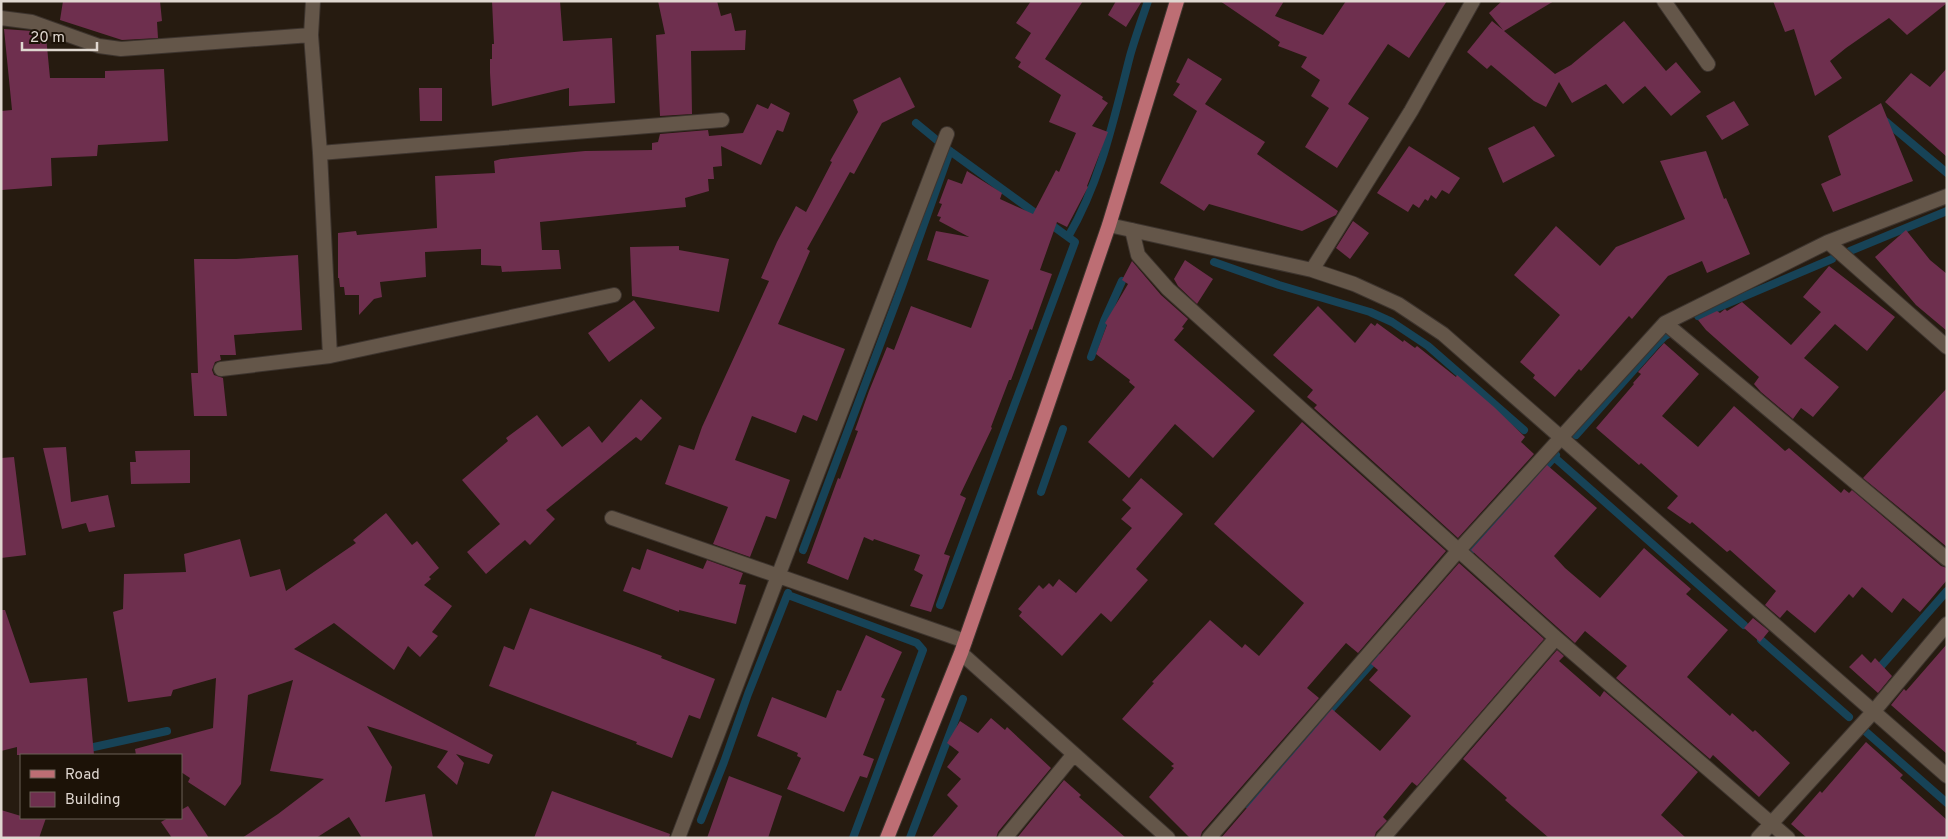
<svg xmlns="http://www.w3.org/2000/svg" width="1948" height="839" font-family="Overpass,sans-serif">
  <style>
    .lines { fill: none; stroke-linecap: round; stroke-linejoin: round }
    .stream { stroke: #174357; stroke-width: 8 }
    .building { fill: #6e2f4e }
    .minor-casing { stroke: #3d342e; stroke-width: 16 }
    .primary-casing { stroke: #3d342e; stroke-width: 16 }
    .minor { stroke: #645649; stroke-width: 14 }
    .primary { stroke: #bd6e74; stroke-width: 14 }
  </style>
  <rect width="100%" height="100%" fill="#261b10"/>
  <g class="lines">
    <path class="stream" d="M1884,120L1947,173
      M916,123L950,151L1075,242L940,605
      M1068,237C1101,181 1114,118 1130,56C1135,38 1142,19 1148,1
      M1850,251L1947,211
      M1214,262L1279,285L1370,312L1392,322L1428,346L1524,430
      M1698,316L1832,259
      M1091,357L1104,321L1122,281
      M1576,435L1655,346L1665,336L1675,330
      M1554,457L1744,625
      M1041,492L1063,429
      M803,550L902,286L950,151
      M1469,552L1556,455
      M788,595L917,643L923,650L853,838
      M1761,640L1849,717
      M1882,665L1947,591
      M1865,731L1947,803
      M71,755V752L167,731
      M1247,804L1377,657
      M701,820L724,762L748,694L788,593
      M910,838L963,699"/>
  </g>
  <path class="building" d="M63,1H160L162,21L157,22L158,38L122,40L60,20Z
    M492,1H560L563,41L612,38L615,103L569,106V88L492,106L490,73V59H492V44H494Z
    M658,1H717L721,16L731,13L735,31L746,30L745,50L691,51L692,114L660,116L656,35L665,34Z
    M1031,1H1083L1045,59L1103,97L1102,99L1108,103L1092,126L1108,132L1087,186L1088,187L1067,227L1057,222L1040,270L1052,274L1032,330L1030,329L1011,380H1009L991,427L992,428L960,495L966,498L944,554L950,556L931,612L910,606L923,575L914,570L920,555L874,539L873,541L864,537L848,580L807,563L838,478L840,479L858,431L855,430L869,391L887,347L894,350L911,306L971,328L989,280L927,260L936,231L969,237L939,221L941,217L937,216L942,204L939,203L948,179L962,184L967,171L1002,193L1000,199L1033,214L1056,170L1059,172L1076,133L1049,122L1061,95L1018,67L1021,62L1015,58L1031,33L1016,23Z
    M1116,1H1142L1126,27L1108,15Z
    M1220,1H1284L1275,16L1323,35L1346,1H1447L1409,58L1388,44L1348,104L1369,118L1337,168L1305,147L1329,108L1311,96L1320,80L1301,67L1307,57L1278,46L1280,42Z
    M1502,1H1554L1504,31L1555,74L1571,65L1624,21L1666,71L1676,62L1701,92L1671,116L1645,86L1623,104L1606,84L1572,103L1559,82L1546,107L1534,101L1491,65L1487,69L1467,52L1492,21L1503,30L1489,13Z
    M1773,1H1947V3L1907,35L1889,18L1846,48L1830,61L1842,78L1815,96L1794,29L1785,32Z
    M4,29L32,31L46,36L50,78H105V71L164,69L168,141L98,145L97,156L51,158L52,186L2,190L1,111L12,110Z
    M1188,58L1222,79L1205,104L1265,142L1257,154L1338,211L1336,215L1302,231L1209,204L1204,211L1160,183L1197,111L1173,95L1180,84L1176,82Z
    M1947,68V157L1885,102L1911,73L1930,87Z
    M900,77L915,107L882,123L854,174L850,172L807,249L810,251L778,324L845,349L817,421L803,415L796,433L752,416L735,460L790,480L776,519L766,516L750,557L713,544L728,507L665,484L679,445L694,450L702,427L769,281L761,278L777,242L796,206L806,212L832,162L830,161L858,112L853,100Z
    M419,88H442V121H420Z
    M1734,101L1749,125L1722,140L1706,116Z
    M771,103L790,113L783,132L777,130L761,165L721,146L722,166L713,167L714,179H708L709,191L685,198L686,207L540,222L542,250H559L561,269L502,272L501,266L481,265V249L425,252L426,277L380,282L382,297L374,299L359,315V295H345L344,287H340L339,278H338V233L356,231L357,235L437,228L435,176L495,173L494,161L501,159L585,151L652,150V143L658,142L660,134L708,130L709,136L743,133L757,104L768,109Z
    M1881,103L1913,181L1833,212L1821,184L1841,175L1828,136Z
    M1534,126L1555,156L1503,183L1488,148Z
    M1409,146L1460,178L1449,194L1442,190L1436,199L1431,195L1428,201L1425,199L1419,208L1413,204L1408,212L1377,193Z
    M1706,151L1724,199L1726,198L1750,254L1707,273L1702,261L1668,276L1632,319L1629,316L1581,371L1579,369L1555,397L1533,378L1535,375L1520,362L1560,315L1514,275L1556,226L1600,266L1616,247L1685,219L1660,161Z
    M1353,221L1369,233L1350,259L1336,248Z
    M1906,230L1930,260L1947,274V331L1916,305L1875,257Z
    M679,246V250L729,259L719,312L632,296L630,247Z
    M298,255L302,330L234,335L236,355H220L221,360L215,362L212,370L214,375L223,378L227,416H194L191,373H198L194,259H236Z
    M1185,260L1213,279L1197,304L1178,286L1174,279Z
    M1132,261L1161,295L1188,319L1182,327L1184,328L1174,340L1255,411L1213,458L1175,424L1129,478L1088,442L1135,387L1129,382L1130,380L1096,354L1107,325L1105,323L1128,284L1122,280Z
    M1829,266L1895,317L1867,351L1835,324L1804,358L1839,387L1813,417L1801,408L1793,419L1761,392L1754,384L1759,377L1706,330L1698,320L1717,311L1720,313L1725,309L1727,311L1742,302L1791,345L1821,312L1803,297Z
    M634,300L655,328L609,362L588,333Z
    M1318,306L1355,343L1371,323L1375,326L1377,323L1403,342L1404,340L1415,348L1417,346L1456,377L1457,375L1494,407L1525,437L1521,442L1534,454L1458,538L1314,408L1317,405L1307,397L1313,390L1273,355Z
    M1664,343L1699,374L1662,416L1698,447L1734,406L1785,451L1789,448L1841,493L1844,489L1849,493L1852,490L1941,566L1947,568V580L1920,612L1903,598L1892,613L1862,587L1853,598L1849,594L1815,633L1787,610L1780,618L1765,605L1776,591L1730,550L1727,552L1692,522L1690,524L1667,508L1678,496L1641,463L1639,465L1596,428L1634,384L1633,383L1641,374L1638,372Z
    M1947,388V547L1863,478Z
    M641,399L662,418L641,441L636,437L546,510L555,519L530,545L525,540L486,574L467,552L500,524L462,480L508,441L506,438L537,415L562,447L589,426L602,443Z
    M1302,422L1446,551L1358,653L1346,643L1307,688L1319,698L1202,832L1200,838H1190L1149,797L1174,768L1171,766L1174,764L1122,719L1154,683L1152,682L1210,620L1242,648L1245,644L1259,656L1304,603L1214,524Z
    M66,447L71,502L108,495L115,527L89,532L86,523L62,529L43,448Z
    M190,450V483L131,484L130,462H136L135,451Z
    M14,457L26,555L1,558V458Z
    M1547,465L1597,508L1554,556L1565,568L1600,598L1644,548L1691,589L1686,594L1728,630L1687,677L1730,716L1732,713L1753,732L1755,730L1790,763L1759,797L1713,755L1710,759L1616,678L1627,666L1585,631L1575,643L1471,550Z
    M1141,478L1183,514L1136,569L1148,580L1111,622L1101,613L1062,656L1019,616L1022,612L1018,609L1039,585L1043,589L1049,583L1053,587L1059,579L1076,593L1132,528L1121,519L1131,508L1122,500Z
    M386,513L412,545L417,541L439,568L429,577L431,579L424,585L452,606L432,632L438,636L420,657L408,646L394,670L334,623L294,649L493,755L489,764L456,754L464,763L457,785L437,767L448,751L367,726L392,767L385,802L425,794L433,838H362L349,817L316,838H242L278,814L324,779L270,771L293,680L248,695L241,784L225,806L188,782L190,778L181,772V755H136L135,749L213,728L216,678L173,690L171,696L128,702L113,612L123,609L124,574L186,572L184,554L240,539L250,577L280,569L286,591L356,543L353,540Z
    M647,549L703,569L707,560L743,573L739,584L746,585L736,624L679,610V612L623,591L632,567L640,570Z
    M1459,563L1544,639L1417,786L1412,782L1383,817L1387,821L1376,832L1374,838H1221L1332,709L1380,751L1411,716L1369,680L1378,670L1371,664Z
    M530,608L638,647L662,656L661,658L715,679L700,719L689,715L672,758L636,744L637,742L489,686L504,646L514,650Z
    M1,610H5L30,683L87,678L94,755H17V747L1,751Z
    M1753,618L1769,631L1760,642L1744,628Z
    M866,635L902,652L881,697L885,699L863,755L874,759L867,778L860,776L844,812L787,789L801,758L797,756L798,753L757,736L772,697L826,718L837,690L841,691Z
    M1947,644V754L1891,705L1904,689L1906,691Z
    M1557,650L1564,656L1559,661L1600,697L1604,691L1698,772L1661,815L1686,838H1549L1505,800L1507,798L1463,759Z
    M1862,654L1871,663L1875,658L1892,676L1878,693L1849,667Z
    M991,718L1005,730L1007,727L1051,768L998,832L996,838H931L958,806L947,795L961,779L947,767L959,752L947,743L960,721L978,733Z
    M1866,742L1903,775L1900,778L1947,820V838H1807L1791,824L1820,791L1822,793Z
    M729,776L782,796L768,838H707Z
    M1064,780L1081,795L1079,797L1126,838H1017Z
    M552,791L670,834L669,838H534Z
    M188,806L209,838H172L161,822L168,818H181V810Z
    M1,810L21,816V818H46L39,838H1Z"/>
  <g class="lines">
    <g class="minor-casing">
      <path id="minor" d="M313,1L311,35L320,153L330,356
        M1664,1L1708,64
        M1,18L32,22L99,46L121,49L311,35
        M320,153L722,120
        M1109,225L1312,270L1354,284L1398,304L1443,334L1947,776
        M1132,230L1138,255L1168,289L1556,638L1788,838
        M1828,242L1947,196
        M1312,270L1411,111L1473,1
        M1665,323L1947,559
        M221,369L330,356L614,295
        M612,518L965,641
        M961,653L1168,838
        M678,838L947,134
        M1005,838L1074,754
        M1209,838L1458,551L1665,323L1828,242L1947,347
        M1383,838L1556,638
        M1758,838L1874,711L1947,624"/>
    </g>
    <g class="primary-casing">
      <path id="primary" d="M887,838L961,653L1044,415L1109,225L1177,1"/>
    </g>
    <use href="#minor" class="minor"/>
    <use href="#primary" class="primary"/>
  </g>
  <rect width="1948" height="839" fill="none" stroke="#dfd7d0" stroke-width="5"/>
  <rect x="20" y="754" width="162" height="65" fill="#1c1207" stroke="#6a6157"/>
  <rect x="30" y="770" width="25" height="8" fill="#bd6e74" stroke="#6a6157"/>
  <text x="65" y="779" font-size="15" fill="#dfd7d0">Road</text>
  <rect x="30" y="792" width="25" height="15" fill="#6e2f4e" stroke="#6a6157"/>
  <text x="65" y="804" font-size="15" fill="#dfd7d0">Building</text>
  <path d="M22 42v8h75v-8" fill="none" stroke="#dfd7d0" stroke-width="2.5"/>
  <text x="30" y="42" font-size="15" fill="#dfd7d0" stroke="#1c1207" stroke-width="4" paint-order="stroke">20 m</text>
</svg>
